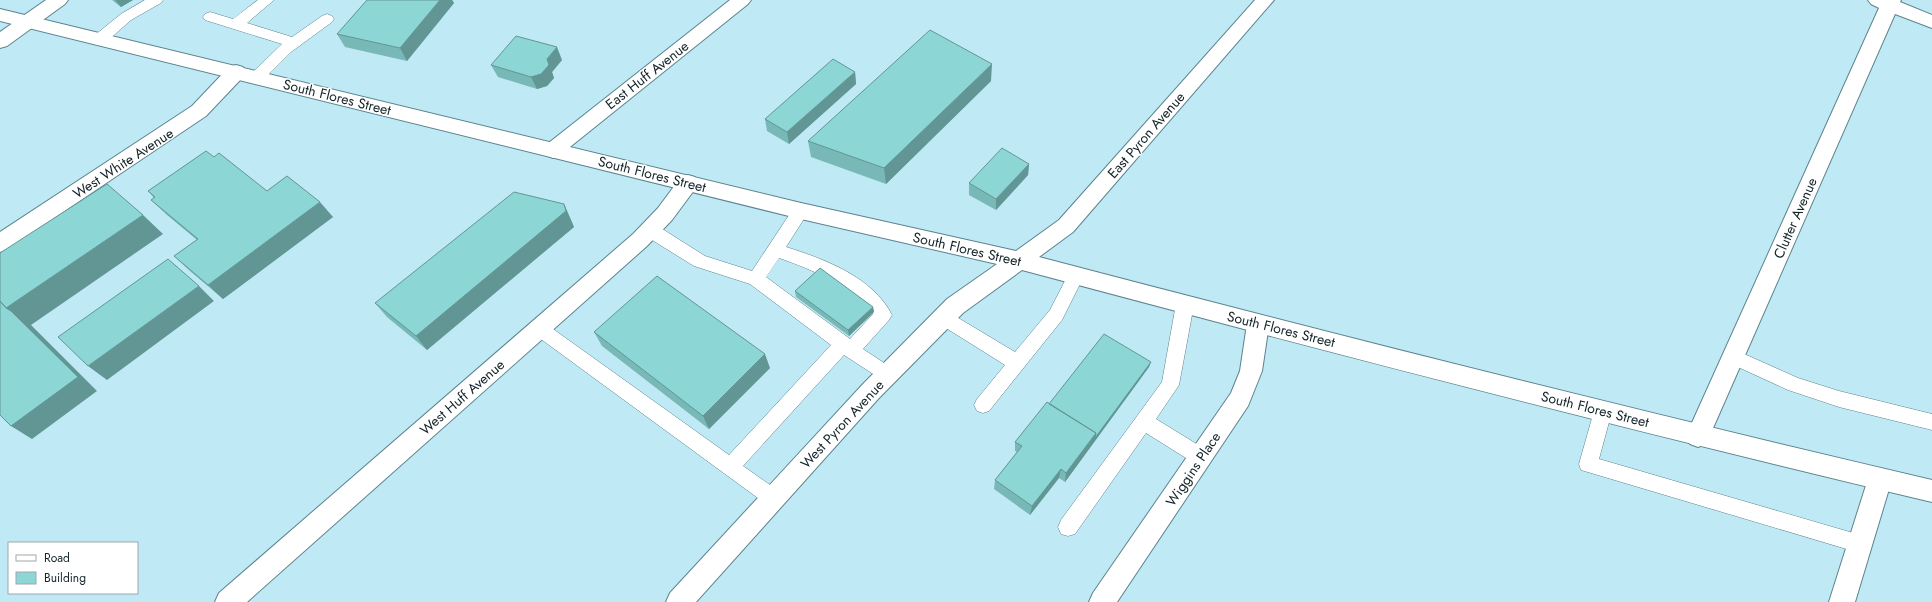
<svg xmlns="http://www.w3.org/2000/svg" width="1932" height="602" font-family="Jost,sans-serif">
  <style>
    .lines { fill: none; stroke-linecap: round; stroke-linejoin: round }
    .lane-casing { stroke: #5c848e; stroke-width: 1 }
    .street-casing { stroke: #5c848e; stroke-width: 2 }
    .secondary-casing { stroke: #5c848e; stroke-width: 2 }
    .lane { fill: #fff; fill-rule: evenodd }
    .street { fill: #fff; fill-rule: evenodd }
    .secondary { fill: #fff; fill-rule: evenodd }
    .wall { fill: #78b9b7 }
    .shaded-wall { fill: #629695 }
    .building { fill: #8cd7d5; stroke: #629695 }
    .labels { text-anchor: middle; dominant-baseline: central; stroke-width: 3; stroke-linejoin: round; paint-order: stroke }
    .street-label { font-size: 14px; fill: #132328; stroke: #fff }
  </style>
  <rect width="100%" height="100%" fill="#bfe9f4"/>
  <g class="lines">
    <g class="lane-casing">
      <path id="lane" d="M145,0H163L161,3L131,20L105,43L100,44L95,43L93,39L95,35L121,14Z
        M258,0H274L247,23L292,37L322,16L327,14L332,16L334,19L332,22L291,52L262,81L257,82L252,81L250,77L252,73L282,44L205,20L203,17L205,14L210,12L233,19Z
        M801,205L807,206L809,211L786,247C824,259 873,277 892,315L889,320L863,349L893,369L896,374L893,379L887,382L881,379L844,355L743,466L780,492L783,498L780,504L773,507L766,504L534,334L531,329L534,324L540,322L546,324L729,455L831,345L750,284L694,266L644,235L642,230L644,225L650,223L656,225L705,256L752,271L795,206ZM779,258C814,270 848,285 873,314L850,339L766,277Z
        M1076,269L1082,271L1084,276L1062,320L989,411L983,413L977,411L974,405L977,399L1005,365L938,323L935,318L938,313L944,311L950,313L1015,352L1050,310L1070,271Z
        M1185,297L1191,299L1194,304L1179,385L1156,419L1208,451L1210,457L1208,463L1201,466L1194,463L1146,433L1075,534L1068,536L1061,534L1058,527L1061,520L1162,382L1176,304L1179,299Z
        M1733,349L1798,378L1839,391L1932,414V430L1839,407L1788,390L1727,362L1724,357L1727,352Z
        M1603,403L1609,405L1612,411L1599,459L1860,535L1867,537L1870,544L1867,551L1860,553L1581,470L1579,464L1594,411L1597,405Z"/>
    </g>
    <g class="street-casing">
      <path id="street" d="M46,0H68L65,4L7,46L0,48V32Z
        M730,0H751L748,4L560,155L553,158L546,155L543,150L546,145Z
        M1868,0H1901L1900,2L1932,15V28L1895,14L1706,444L1698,447L1690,444L1686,436L1879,8L1871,4Z
        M236,65L243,67L245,72L243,77L206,116L8,249L0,252V232L192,106L229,67Z
        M688,175L695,177L698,183L695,189L672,220L647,246L247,602H215L219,593L633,234L658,208L681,177Z
        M1258,315L1266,317L1269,324L1262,371L1248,406L1117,602H1089L1093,593L1231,393L1240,371L1247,324L1250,317Z
        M1880,468L1889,471L1892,479L1855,602H1829L1868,479L1871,471Z"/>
    </g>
    <g class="secondary-casing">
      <path id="secondary" d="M1255,0H1274L1073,232L1039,257C1336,335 1633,410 1932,480V502C1627,430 1324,351 1022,270L963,313L879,398L696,602H666L670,593L863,384L947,299L997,264L801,219L0,21V9L801,203L1016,251L1059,220Z"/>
    </g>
    <use href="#lane" class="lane"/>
    <use href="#street" class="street"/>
    <use href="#secondary" class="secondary"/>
  </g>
  <path class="wall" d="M112,0H133L121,7Z
    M367,0H452L454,3L407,61L345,47L337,34Z
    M562,60L552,72L554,78L547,86L537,89L498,77L491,65Z
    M855,72L856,84L789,144L767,131L765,119Z
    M991,81L886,184L811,157L808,141Z
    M214,157L267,191L333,217L223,299L190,271L174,256L197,240L167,215L151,200L154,198L148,191Z
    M1029,164L1028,175L996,210L969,195V183Z
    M564,204L574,227L427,350L387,317L375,303Z
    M795,291L873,307L874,312L849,336L796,297Z
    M594,332L770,368L709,429L602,346Z
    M1151,362L1149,367L1065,482L1059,478L1030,515L994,489L995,480L1017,452L1015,451V442L1049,404Z"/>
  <path class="shaded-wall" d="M115,0H133L121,7Z
    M440,0H452L454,3L407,61L400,48Z
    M557,47L562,60L552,72L554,78L547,86L537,89L531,77L547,59Z
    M992,64L991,81L886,184L884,168Z
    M855,72L856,84L789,144L787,132Z
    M1029,164L1028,175L996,210V199Z
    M320,202L333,217L223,299L208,285Z
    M564,204L574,227L427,350L416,336Z
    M143,215L163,234L31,325L97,391L32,439L11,426L6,308Z
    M199,286L214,301L107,380L88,366Z
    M873,307L874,312L849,336L848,330Z
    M765,354L770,368L709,429L703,416Z
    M1151,362L1149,367L1065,482L1066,473L1096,433Z
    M1061,469L1059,478L1030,515L1032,506Z"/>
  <path class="building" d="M367,0H440L400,48L337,34Z
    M930,30L992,64L884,168L808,141Z
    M516,36L557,47L547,59L549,65L541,74L531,77L491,65Z
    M833,59L855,72L787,132L765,119Z
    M1002,148L1029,164L996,199L969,183Z
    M206,151L214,157L219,153L267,191L287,176L320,202L208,285L174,256L198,239L151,200L155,197L148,191Z
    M107,184L143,215L6,308L0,301V253Z
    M514,192L564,204L566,211L416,336L375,303Z
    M168,259L199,286L88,366L58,337Z
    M820,268L873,307L848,330L795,291Z
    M657,276L765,354L703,416L594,332Z
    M0,302H1L6,308L11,311L78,377L11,426L0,415Z
    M1104,334L1151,362L1095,438L1096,433L1049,404Z
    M1047,402L1096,433L1066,473L1061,469L1032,506L995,480L1022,446L1015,442Z"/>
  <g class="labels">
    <g class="street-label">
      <text transform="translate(647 75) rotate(-38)">East Huff Avenue</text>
      <text transform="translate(337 97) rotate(14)">South Flores Street</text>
      <text transform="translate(1146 135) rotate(-49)">East Pyron Avenue</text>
      <text transform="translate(123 163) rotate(-33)">West White Avenue</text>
      <text transform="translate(652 174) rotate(14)">South Flores Street</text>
      <text transform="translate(1795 218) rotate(-66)">Clutter Avenue</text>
      <text transform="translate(967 249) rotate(13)">South Flores Street</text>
      <text transform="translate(1281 329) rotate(14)">South Flores Street</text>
      <text transform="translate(462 397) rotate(-41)">West Huff Avenue</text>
      <text transform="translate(1595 409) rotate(14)">South Flores Street</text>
      <text transform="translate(842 424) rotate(-47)">West Pyron Avenue</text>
      <text transform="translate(1193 469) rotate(-56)">Wiggins Place</text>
    </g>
  </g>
  <rect x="8" y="542" width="130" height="52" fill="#ffffff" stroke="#a1a7a9"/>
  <rect x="16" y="555" width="20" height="6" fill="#ffffff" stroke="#a1a7a9"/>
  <text x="44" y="562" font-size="12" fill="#132328">Road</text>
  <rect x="16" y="572" width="20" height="12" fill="#8cd7d5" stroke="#a1a7a9"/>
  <text x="44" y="582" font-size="12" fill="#132328">Building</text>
</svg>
